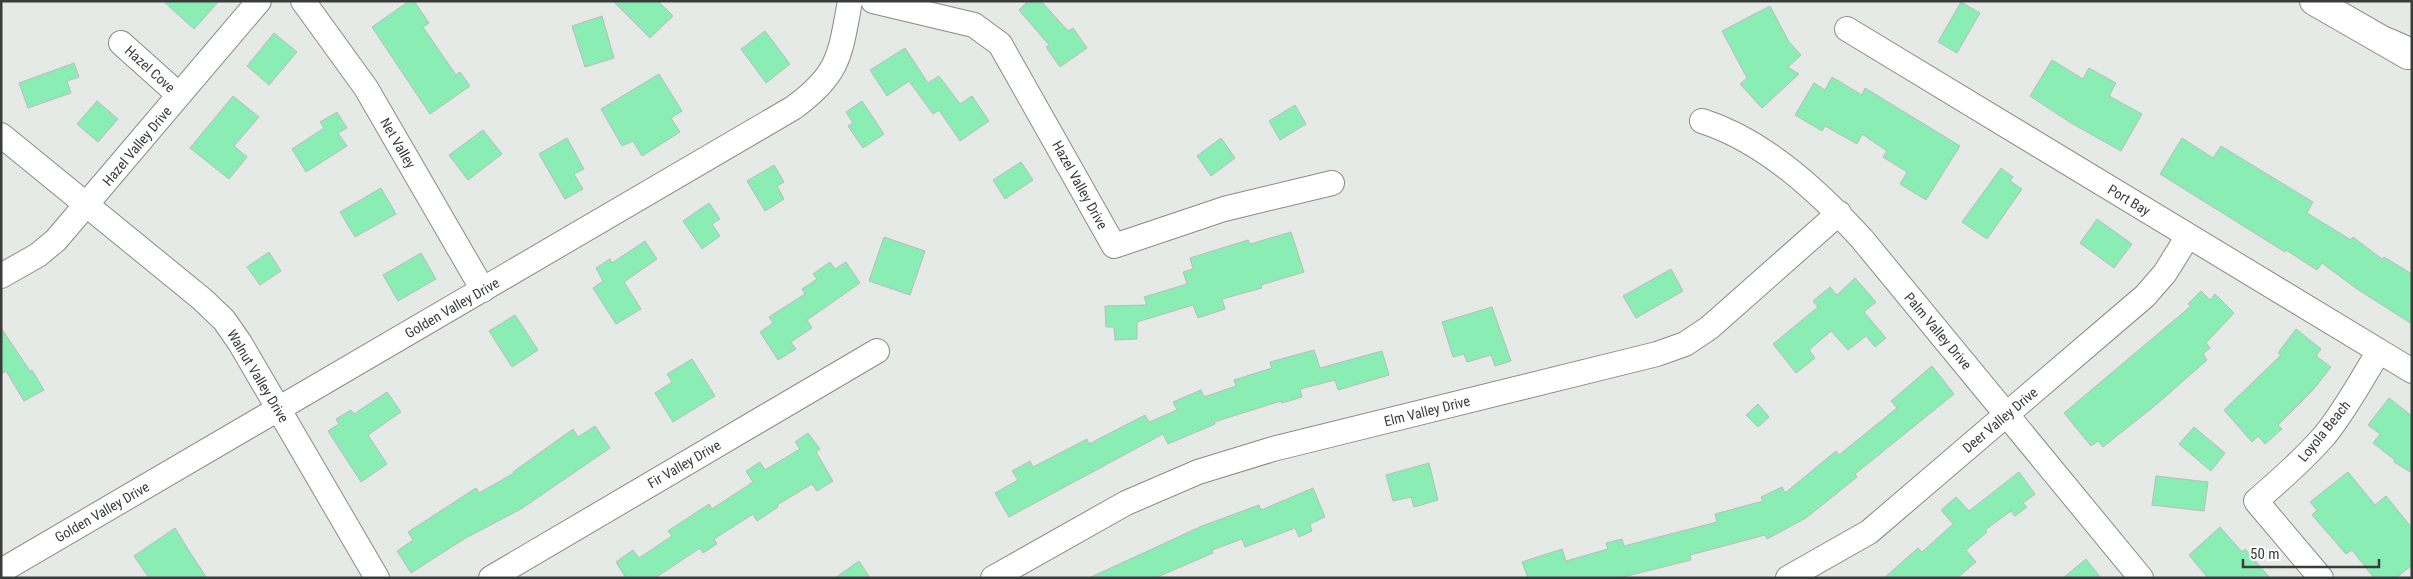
<svg xmlns="http://www.w3.org/2000/svg" width="2413" height="579" font-family="'Roboto Condensed',sans-serif">
  <style>
    .building { fill: #8aedb3; stroke: #b9bdba }
    .lines { fill: none; stroke-linecap: round; stroke-linejoin: round }
    .minor-casing { stroke: #878b89; stroke-width: 26 }
    .major-casing { stroke: #878b89; stroke-width: 30 }
    .highway-casing { stroke: #878b89; stroke-width: 30 }
    .minor { stroke: #fff; stroke-width: 24 }
    .major { stroke: #fff; stroke-width: 28 }
    .highway { stroke: #fff; stroke-width: 28 }
    .labels { text-anchor: middle; dominant-baseline: central; stroke-width: 4.5; stroke-linejoin: round; paint-order: stroke }
    .street-label { font-size: 14px; fill: #3a3c3b; stroke: #fff }
  </style>
  <rect width="100%" height="100%" fill="#e6eae7"/>
  <path class="building" d="M163,1H219L194,29Z
    M409,1H414L429,23L423,27L456,75L460,72L470,86L430,114L372,27Z
    M613,1H658L673,16L650,38Z
    M1028,1H1041L1068,31L1073,28L1087,48L1060,67L1046,47L1049,45L1019,10Z
    M1961,2L1980,13L1957,53L1938,42Z
    M1770,6L1789,42L1801,55L1788,67L1799,74L1762,108L1740,84L1747,78L1722,31Z
    M602,16L614,58L585,67L572,26Z
    M765,31L790,64L766,83L741,49Z
    M274,33L297,52L269,85L247,66Z
    M905,48L928,83L939,76L960,104L972,96L989,121L960,141L939,110L933,114L909,81L887,96L870,70Z
    M2052,60L2083,79L2089,68L2116,83L2109,96L2142,114L2121,151L2071,123L2030,96Z
    M74,63L79,77L67,81L71,93L28,108L19,83Z
    M659,74L682,111L671,118L680,132L642,156L633,141L622,146L601,109Z
    M1832,77L1862,95L1865,88L1960,146L1926,200L1900,184L1907,172L1883,157L1887,151L1862,134L1857,144L1825,126L1822,131L1795,115L1814,83L1825,90Z
    M233,96L259,117L234,146L247,157L229,179L190,148Z
    M97,101L118,119L98,142L77,124Z
    M862,101L884,134L863,148L848,126L853,123L846,112Z
    M1295,105L1306,124L1280,140L1269,121Z
    M337,112L347,128L338,133L347,146L306,172L292,149L324,128L320,122Z
    M483,130L502,154L468,180L449,155Z
    M567,138L584,169L574,174L583,189L565,199L539,154Z
    M1221,138L1235,158L1211,176L1197,156Z
    M2182,138L2213,158L2221,146L2313,202L2307,213L2351,240L2353,237L2382,259L2384,257L2412,274V324L2357,289L2322,263L2317,270L2286,250L2285,252L2160,174Z
    M1021,162L1033,180L1005,199L993,180Z
    M774,165L784,182L777,186L784,199L765,211L747,181Z
    M2001,168L2013,177L2010,181L2022,189L1987,239L1962,222Z
    M381,188L396,214L355,237L340,212Z
    M709,203L720,219L712,224L720,236L702,249L683,221Z
    M2097,219L2132,244L2114,268L2080,243Z
    M1291,232L1304,272L1261,285L1262,288L1222,299L1225,309L1198,318L1193,305L1137,322V339L1115,340L1114,327H1106L1105,306L1147,305L1144,297L1187,284L1183,272L1193,269L1190,258L1248,240L1250,244Z
    M884,237L925,251L910,295L869,281Z
    M645,241L657,259L624,282L641,309L616,324L593,288L603,281L596,268L610,259L612,263Z
    M269,252L281,271L260,285L247,267Z
    M421,253L436,279L398,301L383,275Z
    M830,262L835,269L846,262L860,283L807,320L812,328L791,342L796,349L778,360L760,332L773,323L769,317L805,294L802,289L817,279L813,274Z
    M1671,269L1683,291L1636,318L1623,296Z
    M1855,278L1876,302L1864,312L1886,338L1875,347L1866,336L1848,350L1831,331L1809,350L1815,358L1796,373L1773,344L1818,307L1813,301L1830,287L1837,295Z
    M2201,291L2210,300L2215,294L2234,313L2206,343L2210,348L2203,354L2207,360L2157,404L2103,447L2098,441L2091,446L2064,413L2191,306L2188,304Z
    M1492,307L1511,361L1495,366L1491,355L1467,362L1464,354L1453,357L1442,322Z
    M515,315L538,350L512,367L489,331Z
    M1,328L30,371L32,370L44,390L24,401L6,371L1,374Z
    M2296,329L2321,349L2316,356L2331,367L2313,390L2278,425L2282,429L2265,444L2258,436L2252,442L2224,410L2281,355L2278,353Z
    M1314,350L1320,368L1382,351L1389,375L1338,390L1335,380L1300,389L1302,397L1282,403L1281,401L1214,422L1215,424L1168,444L1163,434L1009,517L995,493L1018,480L1012,471L1030,461L1033,467L1087,439L1089,444L1145,415L1149,422L1177,410L1173,402L1201,390L1204,397L1236,386L1234,380L1272,368L1270,362Z
    M692,359L715,396L673,422L655,393L672,382L667,374Z
    M1932,366L1954,394L1855,474L1857,477L1806,518L1767,539L1765,535L1690,555L1691,560L1619,578H1528L1522,562L1562,549L1566,561L1608,549L1606,543L1622,539L1624,546L1717,522L1715,514L1763,501L1761,497L1782,487L1785,493L1836,451L1839,455L1897,408L1891,401Z
    M387,392L401,412L368,435L387,464L361,482L328,431L339,424L336,419L351,410L354,414Z
    M2389,398L2412,416V473L2394,462L2395,460L2373,443L2380,434L2368,425Z
    M1758,404L1769,417L1758,427L1746,415Z
    M595,426L610,448L521,509L464,539L411,573L397,551L413,540L408,532L476,488L479,493L514,473L513,472L573,429L578,437Z
    M2194,427L2225,453L2211,471L2179,444Z
    M808,433L820,449L816,452L833,481L817,491L812,484L777,505L778,507L757,521L753,514L714,539L717,544L703,553L700,548L655,578H626L616,562L633,550L639,558L672,536L668,531L709,504L712,509L753,482L746,471L760,462L765,470L800,449L795,442Z
    M1429,463L1438,500L1414,507L1411,497L1393,501L1386,475Z
    M2019,472L2035,494L2023,503L2027,507L2015,516L2011,511L1985,530L1987,532L1966,550L1976,562L1957,578H1884L1918,548L1922,552L1953,524L1941,510L1956,497L1969,511Z
    M2348,472L2375,505L2386,496L2412,528V565L2396,578H2374L2352,550L2346,554L2312,515L2317,510L2310,502Z
    M2156,476L2208,482L2204,511L2152,505Z
    M1313,488L1325,517L1310,524L1312,531L1299,537L1295,528L1245,547L1242,539L1212,550L1213,553L1155,578H1089L1202,526L1259,505L1261,510Z
    M2220,527L2242,552L2245,549L2270,578H2208L2189,555Z
    M175,528L189,551L207,578H149L134,556Z
    M2086,559L2101,578H2063Z
    M859,561L870,578H835Z"/>
  <g class="lines">
    <g class="minor-casing">
      <path id="minor" d="M303,1L366,88L483,290
        M873,1L974,25L1000,44L1114,246L1224,209L1332,183
        M1847,29L2412,371
        M121,43L179,95
        M1702,121C1765,141 1819,192 1862,239L2141,578
        M1,135L202,299L224,320L240,343L377,578
        M1,276L38,255L56,240L259,1
        M1,571L793,108C840,74 840,55 850,1
        M491,578L877,351
        M993,578L1126,503L1198,472L1273,449L1657,354L1685,344L1709,328L1839,213
        M1788,578L1869,532L2145,296L2165,273L2188,236
        M2321,578L2256,501C2280,480 2304,459 2325,435C2346,409 2362,379 2379,351"/>
    </g>
    <g class="major-casing">
      <path id="major" d="M2314,1L2408,55"/>
    </g>
    <g class="highway-casing">
      <path id="highway" d="M2387,42L2412,53"/>
    </g>
    <use href="#minor" class="minor"/>
    <use href="#major" class="major"/>
    <use href="#highway" class="highway"/>
  </g>
  <g class="labels">
    <g class="street-label">
      <text transform="translate(150 69) rotate(42)">Hazel Cove</text>
      <text transform="translate(398 143) rotate(60)">Net Valley</text>
      <text transform="translate(137 146) rotate(-50)">Hazel Valley Drive</text>
      <text transform="translate(1080 185) rotate(61)">Hazel Valley Drive</text>
      <text transform="translate(2129 200) rotate(31)">Port Bay</text>
      <text transform="translate(452 308) rotate(-30)">Golden Valley Drive</text>
      <text transform="translate(1938 331) rotate(50)">Palm Valley Drive</text>
      <text transform="translate(258 376) rotate(59)">Walnut Valley Drive</text>
      <text transform="translate(1427 411) rotate(-14)">Elm Valley Drive</text>
      <text transform="translate(2000 420) rotate(-40)">Deer Valley Drive</text>
      <text transform="translate(2324 431) rotate(-51)">Loyola Beach</text>
      <text transform="translate(684 464) rotate(-30)">Fir Valley Drive</text>
      <text transform="translate(102 512) rotate(-30)">Golden Valley Drive</text>
    </g>
  </g>
  <rect width="2413" height="579" fill="none" stroke="#3a3c3b" stroke-width="5"/>
  <path d="M2243 559v8h136v-8" fill="none" stroke="#3a3c3b" stroke-width="2.5"/>
  <text x="2250" y="559" font-size="15" fill="#3a3c3b" stroke="#ffffff" stroke-width="4" paint-order="stroke">50 m</text>
</svg>
